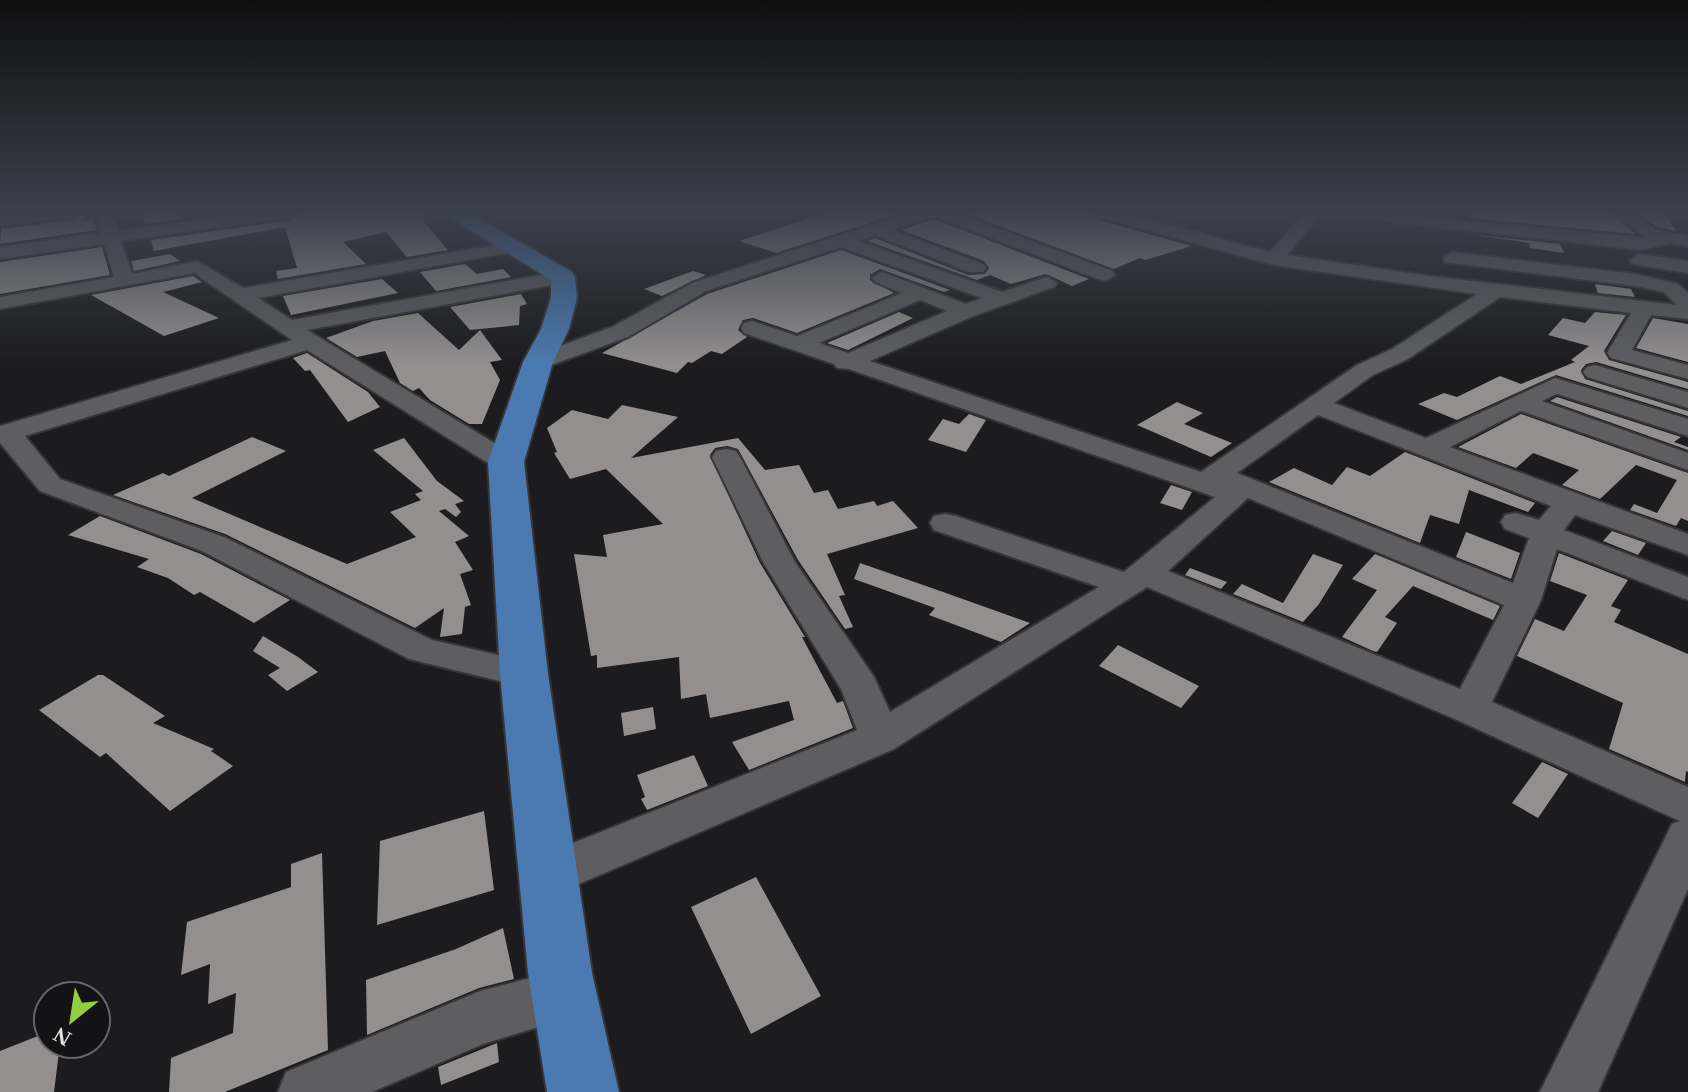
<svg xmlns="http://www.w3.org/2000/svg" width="1688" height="1092" font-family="Georgia,serif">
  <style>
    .building { fill: #938f8f }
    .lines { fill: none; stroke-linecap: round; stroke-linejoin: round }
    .minor-casing { stroke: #363638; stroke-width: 4 }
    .major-casing { stroke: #363638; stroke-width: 4 }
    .minor { fill: #5e5e61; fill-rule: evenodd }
    .major { fill: #4b7ab2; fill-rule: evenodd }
  </style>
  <rect width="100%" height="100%" fill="#1c1c1e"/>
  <path class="building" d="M82,212H86L83,221L94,219L97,230L0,244L1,229L71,220Z
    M141,212H178L181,218L235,212L145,224Z
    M302,212H423L424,222L448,250L407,257L386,232L343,242L366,264L278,279L276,271L297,268L285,227L154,251L151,240L291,220Z
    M829,212H904L776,253L739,241Z
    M962,212H1091L1095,219L1192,246L1145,260L1140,258L1114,269Z
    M1469,212H1610L1636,234L1469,218Z
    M1636,212H1664L1676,231L1657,227Z
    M934,219L1089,279L1072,286L1046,274L1011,284L990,275L977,280L867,241L875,238L968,275L985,274L989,268L984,261L901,230Z
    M1468,234L1560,244L1564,253L1530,248L1529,243Z
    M102,247L110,275L0,294V262Z
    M841,250L950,290L944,292L880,269L870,275V280L894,293L797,333L753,318L743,320L738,330L747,337L722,354L711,351L692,363L688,362L677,373L602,353L707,294Z
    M170,254L180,261L134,271L131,261Z
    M465,264L477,274L503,269L511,277L436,291L420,272Z
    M693,271L706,275L662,296L644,289Z
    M193,276L202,282L163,292L219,318L164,336L91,295Z
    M382,279L398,293L291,315L283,296Z
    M1595,284L1631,289L1635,297L1598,293Z
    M521,294L527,304L520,306L519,325L470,330L450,307Z
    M899,312L913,318L848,350L827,343Z
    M1595,312L1626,315L1604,351L1609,360L1688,382V389L1596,362L1586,364L1581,370L1585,379L1688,411V416L1556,375L1457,420L1418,404L1444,393L1457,397L1500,376L1521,384L1575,362L1571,360L1589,346L1548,335L1563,318L1585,323Z
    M418,313L459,350L480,330L502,360L490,362L500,380L482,424H469L430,400L419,388L413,391L400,383L385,351L357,357L326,338L373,321Z
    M1653,318L1688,324V362L1636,348Z
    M307,353L368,392L380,407L348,422L310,370L305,371L293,358Z
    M1557,397L1681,437L1674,442L1688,447V450L1550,401Z
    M1177,402L1203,413L1184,424L1232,443L1211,457L1137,425Z
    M622,405L678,417L631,458L738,438L765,470L799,465L814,493L828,490L838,509L874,501L877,506L893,501L918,528L827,554L845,595L839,596L853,627L845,629L798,560L738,449L727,446L715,448L710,455L760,563L805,637H802L837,703L843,701L853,728L749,770L732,742L794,720L789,701L710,718L706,694L681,699L679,657L597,668V655L591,656L574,554L607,557L603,535L663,524L606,469L570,479L554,453L557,452L547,428L572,410L608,419Z
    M969,414L986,420L966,452L928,440L943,419L959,424Z
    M1521,414L1688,473V521L1681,518L1676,526L1630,510L1634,504L1657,513L1677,480L1636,465L1600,499L1562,485L1579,470L1533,453L1516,468L1458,447Z
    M252,437L286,451L192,498L347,564L416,537L390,512L421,500L415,494L423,491L373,450L404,438L437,481L464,501L455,504L461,512L456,517L445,509L439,511L469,536L455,542L473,570L460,574L471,605L465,607L462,634L440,637L444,608L415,628L225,534L113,495L163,473L169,476Z
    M1405,452L1535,503L1528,512L1469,490L1459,524L1430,515L1420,543L1269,482L1294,468L1332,485L1347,467L1370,476Z
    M1171,485L1192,492L1182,510L1160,503Z
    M100,516L201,554L290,600L254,623L200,592L194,595L168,578L137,567L149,559L68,535Z
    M1612,531L1646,543L1638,555L1603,541Z
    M1466,532L1520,553L1511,579L1456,557Z
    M1559,553L1628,580L1611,606L1621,610L1614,622L1688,654V772L1686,771L1685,782L1609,749L1623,703L1517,656L1535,619L1564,631L1587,595L1550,581Z
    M1313,554L1343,565L1319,604L1303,622L1233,594L1242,584L1283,603Z
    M1375,554L1500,606L1493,620L1413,586L1385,617L1397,623L1377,652L1373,651L1342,637L1377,590L1352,579Z
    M860,563L946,593L1030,623L1001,642L929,615L935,608L854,579Z
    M1190,568L1227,582L1221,589L1185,575Z
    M263,636L298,657L318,672L287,691L268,675L280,668L253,651Z
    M1118,645L1199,686L1181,708L1099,666Z
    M98,675H103L165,716L153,723L214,749L211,751L233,766L170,811L106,753L100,757L39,710Z
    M653,707L656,729L624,736L621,713Z
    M694,755L708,786L647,810L641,799L645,797L637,775Z
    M1542,762L1568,774L1538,818L1512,803Z
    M484,811L494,890L377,925L380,841Z
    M322,853L328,1050L225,1092H169L171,1058L233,1033L236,993L208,1004L210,964L181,975L187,922L291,887V864Z
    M756,877L821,996L751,1034L691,907Z
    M503,928L514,979L479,988L367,1035L366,980L456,949Z
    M48,1032V1044H60L54,1092H0V1051Z
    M497,1043L499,1062L441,1085L438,1067Z"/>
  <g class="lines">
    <g class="minor-casing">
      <path id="minor" d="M32,212H79L71,217L0,226V216Z
        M95,212H111L118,231L256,212H299L291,217L121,241L132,274L197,261L243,288L513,242L522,247L513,252L258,298L292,320L563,271L570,273L573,277L570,281L563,283L307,330L516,456L520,462L516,468L506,470L496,468L307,350L25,436L60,479L224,537L432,640L537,664L543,674L537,684L524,687L409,659L202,551L40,491L0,443V426L292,340L194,273L0,309V297L114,277L104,244L0,259V247L101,233Z
        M913,212H954L1112,271L1115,275L1105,281L1098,279L934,216L892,230L983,264L986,268L983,272H969L875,235L858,241L1002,292L1047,277L1057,283L1054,287L973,316L870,361L1201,472L1357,365L1392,349L1477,294L1274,265L1096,216L1094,212H1120L1270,252L1305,212H1375L1646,238L1613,212H1631L1656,230L1688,236V246L1670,243L1642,250L1321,214L1287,255L1429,276L1677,305L1664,292L1635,286L1445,262L1443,258L1452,252L1635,274L1678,284L1688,293V319L1651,315L1632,350L1688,365V379L1611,358L1607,353L1631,313L1500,297L1408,359L1373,375L1334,403L1426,438L1555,378L1688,419V436L1557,394L1542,401L1688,453V470L1521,411L1450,447L1688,534V555L1575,515L1564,530L1688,577V600L1557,549L1541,600L1492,702L1688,787V889L1598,1092H1540L1672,824L1680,821L1455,719L1147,587L894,749L567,889L550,895L533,889L526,874L533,859L857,730L841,689L763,562L712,457L716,451L726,449L736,451L740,457L795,562L874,677L890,712L1099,587L934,530L930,523L934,516L945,514L956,516L1124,572L1215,497L849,369L837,368L834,364L744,333L741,328L744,323L752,321L797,336L902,293L875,282L872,278L882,272L966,304L982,298L841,247L706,291L628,337L546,367H530L526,362L530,357L612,327L692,283ZM920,300L947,311L848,353L819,343ZM1318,415L1551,506L1539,520L1516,513L1505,515L1501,522L1505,529L1529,538L1513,583L1237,473ZM1248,498L1504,605L1460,689L1168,571Z
        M1639,254L1688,261V273L1632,264L1630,260Z
        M1595,365L1688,392V408L1587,377L1583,372L1587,367Z
        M565,969L584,977L591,995L584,1013L483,1044L372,1092H278L286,1072L480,991Z"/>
    </g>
    <g class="major-casing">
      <path id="major" d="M442,212H467L572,272L575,277L577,298L569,329L553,362L524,462L548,674L592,973L619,1092H547L528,973L500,674L488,462L523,362L541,329L551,298V280Z"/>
    </g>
    <use href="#minor" class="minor"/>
    <use href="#major" class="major"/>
  </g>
  <linearGradient id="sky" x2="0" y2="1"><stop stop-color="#0f0f10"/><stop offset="0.58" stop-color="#3a404c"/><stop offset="1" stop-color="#3a404c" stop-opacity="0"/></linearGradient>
  <rect width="1688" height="365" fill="url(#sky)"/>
  <g transform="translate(72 1020) rotate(210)"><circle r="38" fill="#131315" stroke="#656567" stroke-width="2"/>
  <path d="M0-6L14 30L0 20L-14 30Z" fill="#91cd40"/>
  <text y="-12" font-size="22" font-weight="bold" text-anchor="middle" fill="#e1e1e2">N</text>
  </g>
</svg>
